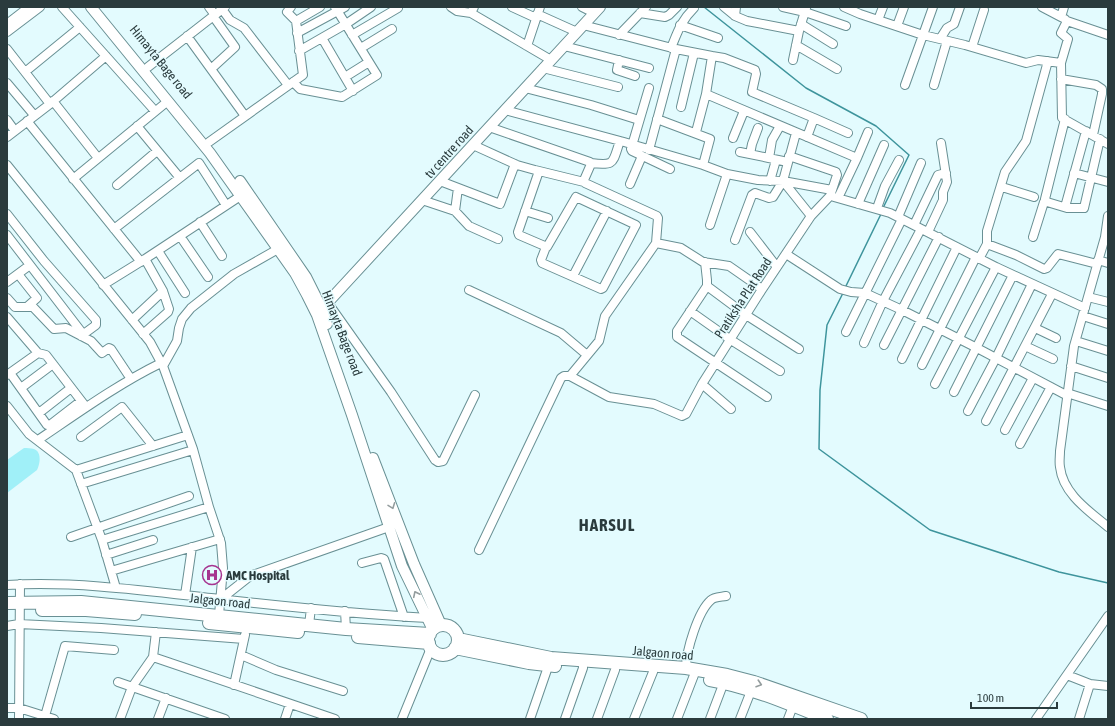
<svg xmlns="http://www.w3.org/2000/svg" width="1115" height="726" font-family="'Asap Condensed',sans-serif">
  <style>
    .green { fill: #a0f0f8 }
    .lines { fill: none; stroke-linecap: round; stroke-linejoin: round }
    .stream { stroke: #3e949c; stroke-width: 1.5 }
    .minor-casing { stroke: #699094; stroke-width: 10 }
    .major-casing { stroke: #699094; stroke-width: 12 }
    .highway-casing { stroke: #699094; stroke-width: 14 }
    .minor { stroke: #fff; stroke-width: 8 }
    .major { stroke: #fff; stroke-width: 10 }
    .highway { stroke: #fff; stroke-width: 12 }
    .oneway { stroke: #949d9e }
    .labels { text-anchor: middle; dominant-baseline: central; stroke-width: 3; stroke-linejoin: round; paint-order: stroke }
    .street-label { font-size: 13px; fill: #2a3b3d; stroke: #e3fbfe }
    .poi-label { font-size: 13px; font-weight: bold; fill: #2a3b3d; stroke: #e3fbfe; text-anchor: start }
    .district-label { font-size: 17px; font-weight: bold; letter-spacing: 1px; fill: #2a3b3d; stroke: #e3fbfe }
  </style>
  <rect width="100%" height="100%" fill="#e3fbfe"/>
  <path class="green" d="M24,448C27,448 31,448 34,449C42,452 40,464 37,470L7,493V460Z"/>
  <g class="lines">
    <path class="stream" d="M704,7L806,88L876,126L909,155L883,208
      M845,288L881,214
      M843,293L827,325L820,390L819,449L930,530L1059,572L1108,583"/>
    <g class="minor-casing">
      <path id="minor" d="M62,7L155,111
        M209,7L215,15
        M291,7L287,12L296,21
        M451,7L457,11L471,13
        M474,7L471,13L551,60
        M512,7L536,18
        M582,7L594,13
        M724,7L735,16L736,7
        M783,7L805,12L846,26
        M844,7L860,14L923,35L933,7
        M1042,7L1061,17
        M1064,7L1061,17L1065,19
        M222,9L230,20L244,28L288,85
        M640,13L665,17L669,15L677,7
        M537,14L577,32
        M735,16L747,21L799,31
        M878,20L883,7
        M7,24L29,7
        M801,24L833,44
        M583,25L676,49L712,56L706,94L857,158L838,198
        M680,25L718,38
        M897,26L904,7
        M7,32L40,7
        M297,33L345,7
        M352,35L398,8
        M619,35L646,7
        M187,36L245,116
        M322,38L353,91
        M940,39L947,28L954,24L960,7
        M796,45L837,69
        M527,46L540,7
        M564,46L649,68
        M972,47L984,10
        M361,48L392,29
        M671,48C678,31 681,21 694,8
        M7,49L50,104
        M299,51L346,24L371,7
        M712,56L724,58L755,70L756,74L752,92L814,118L807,137
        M619,60L617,70L635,76
        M793,60L799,31L806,8
        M1061,63L1068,39L1061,33L1067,21L1108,35
        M148,67L225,7
        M543,68L618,87
        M211,69L235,47L213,16
        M25,72L80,27
        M345,77L369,62
        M1061,79L1096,85L1102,89V94L1093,135
        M293,82L300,89L342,97L377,75L335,7
        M7,83L34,115
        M905,85L923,35L965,45L1026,63L1038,60L1061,63L1062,118L1108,144
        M934,85L947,41
        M525,88L591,105L639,120
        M649,88L631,149L632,151L670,169
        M53,101L98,158
        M681,107L694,53
        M505,110L624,142L703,165L727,174L758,180L783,181L811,216
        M814,118L848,133
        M657,119L710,139L703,165
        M1065,119L1045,199L1047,202L1067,208H1084L1100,139
        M7,120L15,131
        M27,121L141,262
        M137,126L180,178
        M489,127L590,162L591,164L584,180L585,183L657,216L658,218L656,243
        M696,132L706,94
        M7,137L50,104L106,56
        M733,138L744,111
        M209,142L303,75L296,21L320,7
        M473,145L517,165L535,170L584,182
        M649,150L676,49
        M740,152L788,162
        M750,154L752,144L758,128
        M769,158L772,140L780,126
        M857,158L868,132
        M591,163C616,166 612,163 620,141
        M7,165L150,342L163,366L193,449L209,507L221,543L223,568L219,615
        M539,171L518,232L519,235L547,247L576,197L636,225L603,288L601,289L542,263L541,260L546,247
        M1074,173L1108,182
        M73,179L168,101
        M440,181L500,204L515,164
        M770,181L776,160
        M783,181L832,190
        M630,184L642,156
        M117,185L157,151
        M1002,187L1034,197
        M834,197L890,213L996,267L1085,308
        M422,200L455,211L469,226L498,239
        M858,204L884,145
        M1065,207L1086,131
        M877,208L885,186L899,160
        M455,211L458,188
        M525,211L548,218
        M7,214L44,261L96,320V325L81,336
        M898,217L921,163
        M200,222L222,256
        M710,225L727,174
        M914,225L938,175L946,173
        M114,229L199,163L226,205
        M750,232L777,267
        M928,232L943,200V192L947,182L941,143
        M1108,232L1105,237L1074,346L1060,451C1060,457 1059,462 1060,467C1063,494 1089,511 1108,527
        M7,235L83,334
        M180,236L208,277
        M1033,237L1044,202L1046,201
        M1105,237L1108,216
        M735,240L752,195L755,193L769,198L773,197L783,181L796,133
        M987,244V231L1005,172L1026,141L1048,61
        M158,251L185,293
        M786,254L840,289L851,292L865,293L902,310L977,348L1066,395
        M979,259L987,244L1016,255L1044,269L1047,268L1058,254L1097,264
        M1098,260L1108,263
        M705,262L707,280V286L677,331V337L767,397
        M18,274L37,298L28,306
        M573,276L607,211
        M7,282L30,265
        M103,285L145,259L245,193
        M707,286L746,315L799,349
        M469,290L561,333L587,355
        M1088,297L1108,302
        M7,298L15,307H33L54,329L66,328L91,341L102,353L109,348L111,349L131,379
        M328,303L391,392L435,460L438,462L443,461L475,395
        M690,311L731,340L780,371
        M1083,316L1108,324
        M7,317L38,353
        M132,320L163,291
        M1035,328L1056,338
        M846,332L902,219
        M143,334L168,312L169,309L163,291L145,259
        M1076,341L1108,351
        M864,343L883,301L921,229
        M884,345L939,237
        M1025,346L1053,359
        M902,359L957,247
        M922,365L976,257
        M163,366L177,341L179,328L182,319L191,308L234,274L278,249
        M1071,366L1108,378
        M10,373L47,425H50L81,401
        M7,375L38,353L46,355L86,407
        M570,376L599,341L605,316L656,243L681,248L703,262L729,266L762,289
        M935,384L996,267
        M21,388L53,364
        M954,392L1013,275
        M1067,393L1108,406
        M7,406L29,434L76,470L102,540L116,588
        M731,409L702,384L761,291L811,216L830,196L837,175L836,172L789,156
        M968,411L996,358L1032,284
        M39,413L71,388
        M986,421L1052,294
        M1005,430L1033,378
        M81,437L122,407L153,446
        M38,440C78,413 118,384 161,363
        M1020,444L1051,387
        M76,470L188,435
        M81,484L193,450
        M71,537L189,496
        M102,540L209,507
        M479,550L561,378L564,376H570L609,397L654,404L682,416L686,414L702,384
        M106,555L153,540
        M362,563L381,558L384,559L404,617
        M111,571L220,539
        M7,585C78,581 148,591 219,599C289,607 359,614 428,618
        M185,595L192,547
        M221,599L250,576L389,527
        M345,611L346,629
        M309,625L311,608
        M7,626L19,624L101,628L244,639
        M241,655L276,670L343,691
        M153,657L335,719
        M686,668C686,651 698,611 711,600C714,597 721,597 726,596
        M1067,675L1090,684L1108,686
        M118,682L225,719
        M234,685L245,635
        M7,708H19L54,719
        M45,716L65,646L114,650
        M19,719L20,584
        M120,719L132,687L153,657L156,632
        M158,719L166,698
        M285,719L290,704
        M402,719L431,648
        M530,719L550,661
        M565,719L583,668V661
        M597,719L615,670
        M634,719L653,672
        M677,719L696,670
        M710,719L724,682
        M740,719L751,691
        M788,719L793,706
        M1036,719L1108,616
        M1079,719L1090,684"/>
    </g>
    <g class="major-casing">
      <path id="major" d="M91,7L210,153L295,273L307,295L317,315L352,415L402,566L433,630
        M240,181L306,277L322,309L327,324
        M318,313L600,7
        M373,458L414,564L441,625"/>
    </g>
    <g class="highway-casing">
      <path id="highway" d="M7,603L81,602L346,629L430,634
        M42,610H86L135,614
        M209,623L298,632
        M428 640a15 15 0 1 1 30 0a15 15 0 1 1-30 0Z
        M358,637L429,643
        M458,639L551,658L686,668L727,675L754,682L861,719
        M455,648L529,663L555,666
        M710,680C750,687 789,704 827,719"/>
    </g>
    <use href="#minor" class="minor"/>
    <use href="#major" class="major"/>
    <use href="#highway" class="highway"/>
  </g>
  <defs><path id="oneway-chevron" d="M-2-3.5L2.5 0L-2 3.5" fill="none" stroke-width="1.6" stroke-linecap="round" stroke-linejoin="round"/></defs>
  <g class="oneway">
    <use href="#oneway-chevron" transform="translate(392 506) rotate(69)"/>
    <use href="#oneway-chevron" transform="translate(416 594) rotate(-116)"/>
    <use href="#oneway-chevron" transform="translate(759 684) rotate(18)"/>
  </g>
  <defs>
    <g id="hospital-ring" transform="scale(1)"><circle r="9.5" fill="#e3fbfe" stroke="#a63490" stroke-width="1.5"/><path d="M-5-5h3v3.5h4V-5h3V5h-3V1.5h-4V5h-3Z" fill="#a63490"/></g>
  </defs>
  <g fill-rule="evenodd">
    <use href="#hospital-ring" x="212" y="575"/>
  </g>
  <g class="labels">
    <g class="street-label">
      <text transform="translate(161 62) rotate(51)">Himayta Bage road</text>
      <text transform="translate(449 152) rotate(-48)">tv centre road</text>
      <text transform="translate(743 298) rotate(-57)">Pratiksha Plat Road</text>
      <text transform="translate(342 333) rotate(69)">Himayta Bage road</text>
      <text transform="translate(220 601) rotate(6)">Jalgaon road</text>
      <text transform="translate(663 653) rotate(5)">Jalgaon road</text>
    </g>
    <g class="poi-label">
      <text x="226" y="575">AMC Hospital</text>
    </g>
    <g class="district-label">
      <text x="607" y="525">HARSUL</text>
    </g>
  </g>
  <rect width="1115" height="726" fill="none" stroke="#2a3b3d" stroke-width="16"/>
  <path d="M971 702v6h86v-6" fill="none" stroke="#2a3b3d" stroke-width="2"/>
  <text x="977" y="702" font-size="12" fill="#2a3b3d" stroke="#e3fbfe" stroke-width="3" paint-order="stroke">100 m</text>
</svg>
